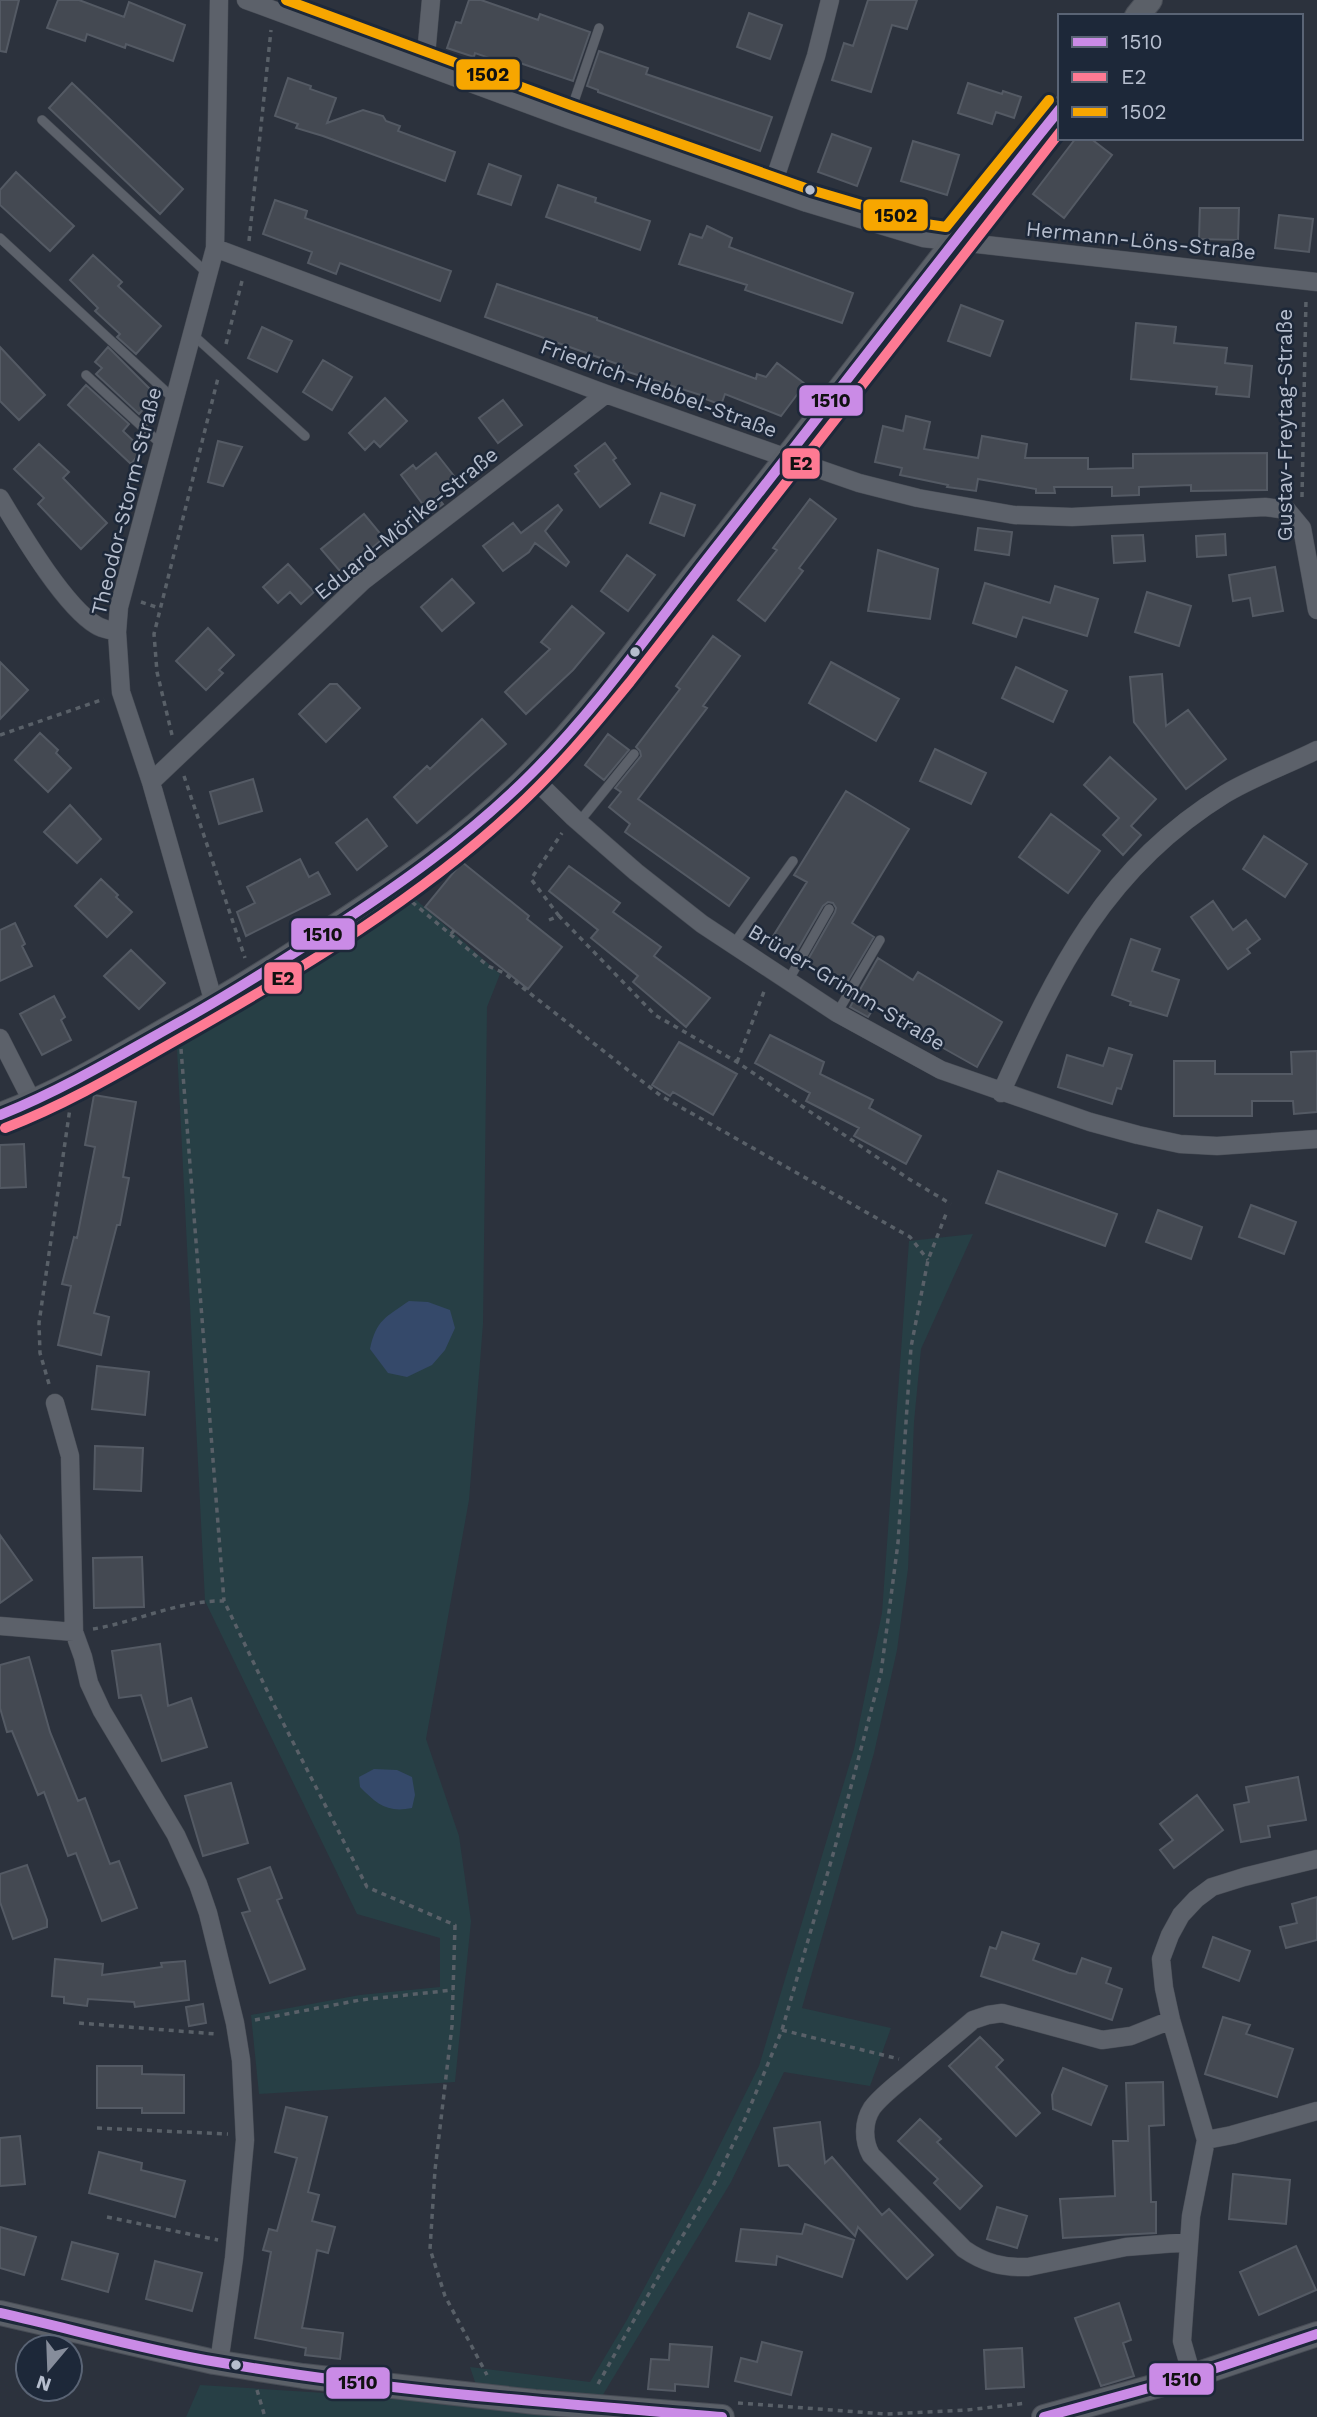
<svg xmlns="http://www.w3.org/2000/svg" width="1317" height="2417" font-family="'Work Sans',sans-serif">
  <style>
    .green { fill: #273f45 }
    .water { fill: #35496a }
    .building { fill: #444952; stroke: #545a64; stroke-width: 2 }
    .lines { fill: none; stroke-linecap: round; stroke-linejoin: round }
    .lane-casing { stroke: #484d56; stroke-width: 10 }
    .street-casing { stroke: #484d56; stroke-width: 19 }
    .secondary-casing { stroke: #484d56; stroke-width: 26 }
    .path { stroke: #596068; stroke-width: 3.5; stroke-dasharray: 5 5; stroke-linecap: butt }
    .lane { stroke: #5c616a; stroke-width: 9 }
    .street { stroke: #5c616a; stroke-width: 18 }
    .secondary { stroke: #5b6068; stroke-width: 24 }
    .bus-1-casing { stroke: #1d2839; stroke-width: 16 }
    .bus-2-casing { stroke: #1d2839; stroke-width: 16 }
    .bus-3-casing { stroke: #1d2839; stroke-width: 16 }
    .bus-1 { stroke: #ca8be6; stroke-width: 10 }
    .bus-2 { stroke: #fe7a93; stroke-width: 10 }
    .bus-3 { stroke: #f7a600; stroke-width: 10 }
    .bus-dot { fill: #b6bece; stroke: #1d2839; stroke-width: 2.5 }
    .labels { text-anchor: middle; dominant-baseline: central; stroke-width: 5; stroke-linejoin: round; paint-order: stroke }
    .street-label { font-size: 21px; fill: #b6bece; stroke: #1d2839 }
    .line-badge { stroke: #1d2839; stroke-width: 2.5 }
    .pale-badge-label { font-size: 19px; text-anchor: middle; font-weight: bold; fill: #111 }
  </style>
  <rect width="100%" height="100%" fill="#2c323d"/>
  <path class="green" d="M414,898L500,974L487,1007L483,1324L469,1500L426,1739L459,1836L471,1921L455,2082L259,2094L251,2015L360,1995L440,1987V1938L357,1914L205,1601L177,1049Z
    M973,1234L921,1349L914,1422L908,1569L897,1650L874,1753L802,2008L891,2028L870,2086L784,2072L731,2182L601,2398L597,2417H186L200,2385L482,2403L470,2367L590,2382L628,2318L704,2177L759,2066L854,1749L882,1613L909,1241Z"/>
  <path class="water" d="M409,1301L428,1302L450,1310L455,1328L445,1350L432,1365L407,1377L388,1373L370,1349C376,1320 386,1317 409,1301Z
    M374,1769L397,1770L412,1777L415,1795L412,1808C387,1813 377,1804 360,1787L359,1777Z"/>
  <path class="building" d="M0,0H19L6,52L0,51Z
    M58,0H79L124,17L129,2L185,25L173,61L126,44L125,48L87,34L85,41L47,28Z
    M469,0H481L538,20L540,14L590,32L573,81L517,62L515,67L475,53L474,57L447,48L456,22L461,23Z
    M868,0H917L907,29L892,25L871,92L832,80L844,43L853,46Z
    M749,13L782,25L770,59L737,47Z
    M599,51L648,68L646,74L772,117L760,151L598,92V90L587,86Z
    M288,78L311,86L310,89L336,98L327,123L363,110L383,116L386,121L400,126L398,131L455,152L445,181L323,136L296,128L298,124L275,116Z
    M72,83L183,189L160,214L49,108Z
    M968,83L1002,94L1003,91L1021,97L1014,118L996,112L992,124L958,113Z
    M832,134L871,148L857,186L818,172Z
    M1076,138H1090L1112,155L1064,218L1033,194Z
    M913,141L959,155L947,195L901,181Z
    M489,164L521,176L511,205L478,194Z
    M16,172L74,226L50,251L0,205V190Z
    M558,185L596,198L595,202L650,221L640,250L546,217Z
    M275,200L307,211L305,218L451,271L440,301L340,263L336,274L308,263L312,252L263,234Z
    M1200,208H1239L1238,240L1199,239Z
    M1279,215L1313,219L1309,252L1275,248Z
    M707,226L732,238L729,247L853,293L842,323L745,290L747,285L679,264L690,234L702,238Z
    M93,255L122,282L118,286L161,326L136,354L117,337L120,334L95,311L98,308L70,280Z
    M497,284L597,318V320L756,379L757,374L766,377L777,363L805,384L781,416L725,394L721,405L703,398L704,396L622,370L623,366L485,317Z
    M961,305L1003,321L990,356L948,341Z
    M1136,323L1176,327L1174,343L1227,348L1225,363L1252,366L1249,397L1216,394L1217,387L1131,379Z
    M262,327L292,341L277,372L248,358Z
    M0,347L45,395L19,420L0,401Z
    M108,347L156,395L139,414L96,374L102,368L95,362Z
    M323,360L352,377L332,410L303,392Z
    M86,385L129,424L123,431L143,450L131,464L68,405Z
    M385,398L407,421L380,447L374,441L365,450L349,433Z
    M503,400L522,425L498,443L479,418Z
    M906,416L930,422L924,449L978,458L982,436L1027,444L1025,458H1088V469L1133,468V454L1267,453V490L1191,491V485L1139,487V495L1112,496V487H1054L1055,493H1036V489L978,479L976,491L947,487L948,485L900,475L902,468L875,462L883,426L903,431Z
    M218,441L242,447L223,486L208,482Z
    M605,443L616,458L613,460L630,484L600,507L575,474L579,471L575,466Z
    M39,444L69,472L63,478L107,523L81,549L38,504L44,498L14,469Z
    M436,453L458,481L437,497L443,504L430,514L401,475L413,465L416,469Z
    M661,493L695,505L684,536L650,523Z
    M810,499L836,519L799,568L803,571L765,621L738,600L777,550L773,548Z
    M558,505L562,510L545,531L569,562L566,566L535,543L529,552L503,571L483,546L513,523L521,533Z
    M364,514L384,538L345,570H339L321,549Z
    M978,528L1012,532L1009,555L975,550Z
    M1225,534L1226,555L1197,557L1196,536Z
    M1143,535L1145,561L1114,563L1112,536Z
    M878,550L938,569L930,619L868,611Z
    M627,555L655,575L628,611L601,591Z
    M288,564L314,592L301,604L290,592L278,603L263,587Z
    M1275,567L1283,611L1253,616L1250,598L1233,601L1229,575Z
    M452,579L474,603L442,631L421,607Z
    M985,583L1050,603L1055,586L1098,599L1087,636L1023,617L1016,637L973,623Z
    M1147,592L1191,606L1179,646L1135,632Z
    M572,606L604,633L573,670L526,714L505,692L550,649L541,642Z
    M208,628L234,655L219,670L223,673L206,690L176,661Z
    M713,636L740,656L703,706L707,708L638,799L749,878L729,906L625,832L630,824L609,807L621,792L615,788L641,756L640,751L636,747L680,689L676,686Z
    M0,662L28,690L0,719Z
    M831,662L899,699L876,741L809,703Z
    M1016,667L1067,691L1053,722L1002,698Z
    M1162,674L1166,726L1188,710L1226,759L1186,789L1134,722L1130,677Z
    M330,684H337L360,708L326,742L299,714Z
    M482,719L506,744L417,823L394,797L427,766L430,769Z
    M40,733L58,750L56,753L71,768L48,792L15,760Z
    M608,734L629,750L604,780L585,765Z
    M935,749L986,773L971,804L920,781Z
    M1110,757L1156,799L1131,826L1141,835L1123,855L1103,835L1119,818L1084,785Z
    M253,779L262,811L219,824L210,792Z
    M846,791L909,829L852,923L874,937L845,986L806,963L835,912L836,908L833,903L828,902L823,906L794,956L770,941L807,882L794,875Z
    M70,805L101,839L77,863L44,832Z
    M1051,814L1100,851L1068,893L1019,857Z
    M367,819L387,846L357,870L336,843Z
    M1264,836L1307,864L1285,897L1243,869Z
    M300,859L309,877L318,872L330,894L246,936L237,912L255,903L247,887Z
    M462,862L529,916L527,919L562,947L528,989L425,907Z
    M569,866L620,903L613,912L661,947L654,956L710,998L686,1027L633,982L638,976L591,938L598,930L549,891Z
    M101,879L118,895L116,897L132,912L107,937L75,906Z
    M1213,901L1233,930L1246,920L1260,939L1247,949L1250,953L1228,969L1191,917Z
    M15,923L25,944L22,946L32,966L0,981V930Z
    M1131,939L1160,949L1152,971L1179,980L1167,1016L1130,1005L1131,1002L1112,995Z
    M131,950L165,983L139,1009L104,976Z
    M878,958L913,980L918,972L1002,1022L977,1067L936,1044L875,1006L868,1017L850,1007Z
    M54,996L65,1017L61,1020L71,1040L42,1055L20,1014Z
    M770,1035L824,1062L820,1074L873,1100L869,1108L921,1136L906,1164L854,1136L859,1128L806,1101L810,1093L755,1063Z
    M679,1042L737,1074L713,1115L673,1092L670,1096L652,1085Z
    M1109,1048L1132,1055L1121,1089L1117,1088L1112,1104L1058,1087L1067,1055L1103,1066Z
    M1317,1051V1112L1294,1114L1293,1101H1252V1116H1174V1061H1215V1074H1292L1291,1052Z
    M94,1095L136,1102L123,1177L129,1178L120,1225H117L94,1313L109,1317L101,1355L58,1345L71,1286L62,1284L74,1237L77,1238L95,1147L85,1145Z
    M24,1144L26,1187L0,1188V1145Z
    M998,1171L1117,1214L1105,1246L986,1203Z
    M1251,1205L1296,1222L1284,1254L1239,1237Z
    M1158,1210L1202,1227L1191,1259L1146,1242Z
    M97,1366L149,1372L145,1415L92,1409Z
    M95,1446L143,1448L141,1491L94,1489Z
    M0,1535L32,1580L0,1603Z
    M142,1557L144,1607L94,1608L93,1558Z
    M160,1644L168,1706L191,1698L207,1747L162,1761L141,1695L119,1698L112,1651Z
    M29,1657L50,1732L78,1801L85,1798L110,1864L119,1861L137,1908L102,1921L76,1853L68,1856L44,1792L38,1795L12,1731L7,1732L0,1708V1665Z
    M1298,1777L1306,1820L1268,1826L1270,1837L1241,1842L1234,1805L1249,1802L1246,1787Z
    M231,1783L248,1843L203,1856L185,1796Z
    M1197,1795L1223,1830L1174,1868L1160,1850L1173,1840L1160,1824Z
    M27,1865L47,1920V1927L13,1939L0,1902V1874Z
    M270,1867L282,1898L277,1900L305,1969L270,1983L242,1913L250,1911L238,1879Z
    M1317,1897V1940L1286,1948L1280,1927L1297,1923L1292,1904Z
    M1002,1932L1039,1944L1033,1960L1069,1973L1076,1974L1082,1958L1111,1968L1106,1983L1122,1989L1112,2020L981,1976L990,1947L996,1949Z
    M1213,1937L1250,1951L1239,1981L1203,1967Z
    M55,1959L103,1964L102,1975L162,1967L161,1963L185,1961L189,2000L135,2007L134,2002L88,1999L87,2006L64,2003V1997L52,1996Z
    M203,2004L206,2023L189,2026L186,2007Z
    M1223,2017L1250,2025L1246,2034L1293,2049L1277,2097L1205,2074Z
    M980,2037L1003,2060L996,2067L1040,2113L1016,2136L949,2066Z
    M97,2066H142V2074L184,2075V2113H142V2108H97Z
    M1063,2068L1107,2086L1091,2125L1053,2109L1052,2095Z
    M1163,2082L1164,2125L1149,2126L1151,2202H1156V2233L1063,2238L1060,2199L1115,2196L1113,2141H1128L1126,2083Z
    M286,2107L327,2117L308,2192L319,2195L312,2221L335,2227L328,2253L317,2250L302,2328L343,2333L340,2359L305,2355L306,2348L255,2338L271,2252L263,2250L269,2229L277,2231L297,2158L275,2152Z
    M920,2119L941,2139L937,2142L982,2186L960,2209L934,2183L938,2179L898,2141Z
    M820,2122L825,2163L832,2157L882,2215L889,2209L933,2255L907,2279L858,2227L855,2236L788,2165L779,2166L774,2128Z
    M20,2136L25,2184L0,2186V2138Z
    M99,2152L142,2163L141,2170L185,2181L175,2217L89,2193Z
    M1233,2174L1290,2180L1286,2224L1229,2219Z
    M997,2207L1027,2216L1017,2248L987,2239Z
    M805,2224L854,2240L842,2277L777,2256L776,2265L736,2261L741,2229L802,2234Z
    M0,2227L36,2237L24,2275L0,2268Z
    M72,2242L118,2254L108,2292L62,2279Z
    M1296,2246L1316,2290L1259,2315L1240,2272Z
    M155,2261L202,2273L192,2311L146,2299Z
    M1119,2303L1131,2340L1123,2343L1134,2376L1101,2386L1075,2318Z
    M762,2342L802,2352L791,2395L735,2381L741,2358L757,2362Z
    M670,2344L712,2347L708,2387L675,2384V2391L648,2389L651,2359L669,2360Z
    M1022,2348L1024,2387L986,2389L984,2350Z"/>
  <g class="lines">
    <g class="lane-casing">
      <path id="lane" d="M568,119L599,28
        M42,120L207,273
        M0,238L175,400
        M192,334L305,436
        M86,375L162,445
        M579,822L634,754
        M733,945L793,861
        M788,981L829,909
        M837,1013L880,940"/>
    </g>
    <g class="street-casing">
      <path id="street" d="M246,0L568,119L807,203L923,238L1317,282
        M425,66L431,0
        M771,190L816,56L830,0
        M215,248L606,394L787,458L859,483L918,498L1014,515L1072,517L1265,507L1287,510L1302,528L1317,610
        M0,498C20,531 64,606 96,625C102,629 110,630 117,632
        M530,775L573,817L636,872L702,924L837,1013L941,1070L1090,1122L1138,1135L1180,1144L1217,1146L1317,1139
        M151,782L363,581L606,394
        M214,1003L151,782L121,692L117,632L119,607L215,248L219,0
        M0,1038L33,1103
        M1001,1093C1057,969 1105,868 1225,794C1253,777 1287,765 1317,750
        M55,1403L70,1456L74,1632L83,1657L89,1683L102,1711L176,1835L198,1884L208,1913L235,2023L241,2060L245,2140L234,2258L219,2363
        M0,1626L74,1632
        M1171,2020L1131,2036L1102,2040L1002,2013L988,2015L973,2020C952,2038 930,2056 909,2074C897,2084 882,2095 872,2108C863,2122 863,2140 871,2155L964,2249C984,2263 1003,2268 1028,2267L1126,2247L1189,2242
        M1206,2140L1232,2135L1317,2111
        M1192,2376L1182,2341L1191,2216L1206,2140L1171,2020L1164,1988L1161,1959L1170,1935L1181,1915L1196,1899L1212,1887L1244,1877L1317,1859"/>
    </g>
    <g class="secondary-casing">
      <path id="secondary" d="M1137,16L1150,0
        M0,1115C66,1091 125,1053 185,1019C231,994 275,966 319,937C394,889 468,838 531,774C594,711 646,637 701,567C822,415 937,259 1060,109
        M0,2313L214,2362L303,2376L535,2402L722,2417
        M1044,2417L1192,2376L1317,2334"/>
    </g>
    <path class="path" d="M249,241L271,30
      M226,344L243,277
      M1302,497L1306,299
      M141,602L159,608
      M0,735L104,699
      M172,735L157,672L154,634L218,378
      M184,776L245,958
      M412,902L488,966L504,973L661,1096L910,1237L928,1260
      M559,916L531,879L562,833
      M549,920L559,916L655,1015L737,1062L909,1179L951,1204
      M451,934L456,928
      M181,1049L224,1601
      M737,1062L765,989
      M49,1384L40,1353L39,1323L70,1108
      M93,1629C136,1622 180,1600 224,1601L274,1705L367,1887L455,1925L452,2026L435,2170L430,2249L445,2296L487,2375
      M255,2020L360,2000L453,1990
      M79,2023L216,2034
      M782,2030L899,2059
      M97,2128L228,2134
      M107,2217L218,2240
      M598,2384L665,2265L714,2184L745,2119L782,2030L834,1851L881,1673L898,1543L911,1347L928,1260L946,1214
      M257,2390L265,2417
      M738,2403L886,2414L967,2410L1027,2403"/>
    <use href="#lane" class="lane"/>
    <use href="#street" class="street"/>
    <use href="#secondary" class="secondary"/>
    <g class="bus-1-casing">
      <path id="bus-1" d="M0,1115C65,1089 124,1053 185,1019C233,992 279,963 325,933C398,886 469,836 531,774C598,707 652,629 710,555C827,407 941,256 1060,109
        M0,2313C72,2329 144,2350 217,2362C384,2391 553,2403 722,2417
        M1044,2417L1192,2376L1317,2334"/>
    </g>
    <g class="bus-2-casing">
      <path id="bus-2" d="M5,1128C70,1103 129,1067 189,1033C303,968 420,898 516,808C558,769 594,726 630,682L1060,132"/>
    </g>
    <g class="bus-3-casing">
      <path id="bus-3" d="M286,0L573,106L811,190L926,224L946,227L1049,100"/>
    </g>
    <use href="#bus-1" class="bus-1"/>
    <use href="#bus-2" class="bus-2"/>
    <use href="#bus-3" class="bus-3"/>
  </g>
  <g class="bus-dot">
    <circle cx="810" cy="190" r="6"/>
    <circle cx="635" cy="652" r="6"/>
    <circle cx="236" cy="2365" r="6"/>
  </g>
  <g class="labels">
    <g class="street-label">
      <text transform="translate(1141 240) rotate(6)">Hermann-Löns-Straße</text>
      <text transform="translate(659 388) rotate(20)">Friedrich-Hebbel-Straße</text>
      <text transform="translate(1284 425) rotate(-90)">Gustav-Freytag-Straße</text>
      <text transform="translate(126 501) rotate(-76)">Theodor-Storm-Straße</text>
      <text transform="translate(406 523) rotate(-39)">Eduard-Mörike-Straße</text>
      <text transform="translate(847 987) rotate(31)">Brüder-Grimm-Straße</text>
    </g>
  </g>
  <g class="line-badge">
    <rect x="455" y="58" width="66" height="33" rx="7" fill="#f7a600"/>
    <rect x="862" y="198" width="67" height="34" rx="7" fill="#f7a600"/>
    <rect x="798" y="384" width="66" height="33" rx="7" fill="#ca8be6"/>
    <rect x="781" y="447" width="40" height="33" rx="7" fill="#fe7a93"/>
    <rect x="290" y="917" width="66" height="34" rx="7" fill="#ca8be6"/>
    <rect x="263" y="961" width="40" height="34" rx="7" fill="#fe7a93"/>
    <rect x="1148" y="2362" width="67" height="34" rx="7" fill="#ca8be6"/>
    <rect x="325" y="2366" width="66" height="34" rx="7" fill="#ca8be6"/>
  </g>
  <g class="pale-badge-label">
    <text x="488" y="81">1502</text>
    <text x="896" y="222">1502</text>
    <text x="831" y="407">1510</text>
    <text x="801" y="470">E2</text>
    <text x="323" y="941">1510</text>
    <text x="283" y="985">E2</text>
    <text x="1182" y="2386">1510</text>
    <text x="358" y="2389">1510</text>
  </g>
  <rect x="1058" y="14" width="245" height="126" fill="#1d2839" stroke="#5a6475" stroke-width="2"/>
  <rect x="1072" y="37" width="35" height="10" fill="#ca8be6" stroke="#5a6475" stroke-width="2"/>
  <text x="1121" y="49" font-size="21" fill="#b6bece">1510</text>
  <rect x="1072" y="72" width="35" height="10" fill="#fe7a93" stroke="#5a6475" stroke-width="2"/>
  <text x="1121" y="84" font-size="21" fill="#b6bece">E2</text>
  <rect x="1072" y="107" width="35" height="10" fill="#f7a600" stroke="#5a6475" stroke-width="2"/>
  <text x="1121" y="119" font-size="21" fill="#b6bece">1502</text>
  <g transform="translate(49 2368) rotate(199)"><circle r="33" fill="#1d2839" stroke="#5a6475" stroke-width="2"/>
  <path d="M0-5L12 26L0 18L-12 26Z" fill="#868d9b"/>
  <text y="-10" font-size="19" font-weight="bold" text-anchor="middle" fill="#b6bece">N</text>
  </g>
</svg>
